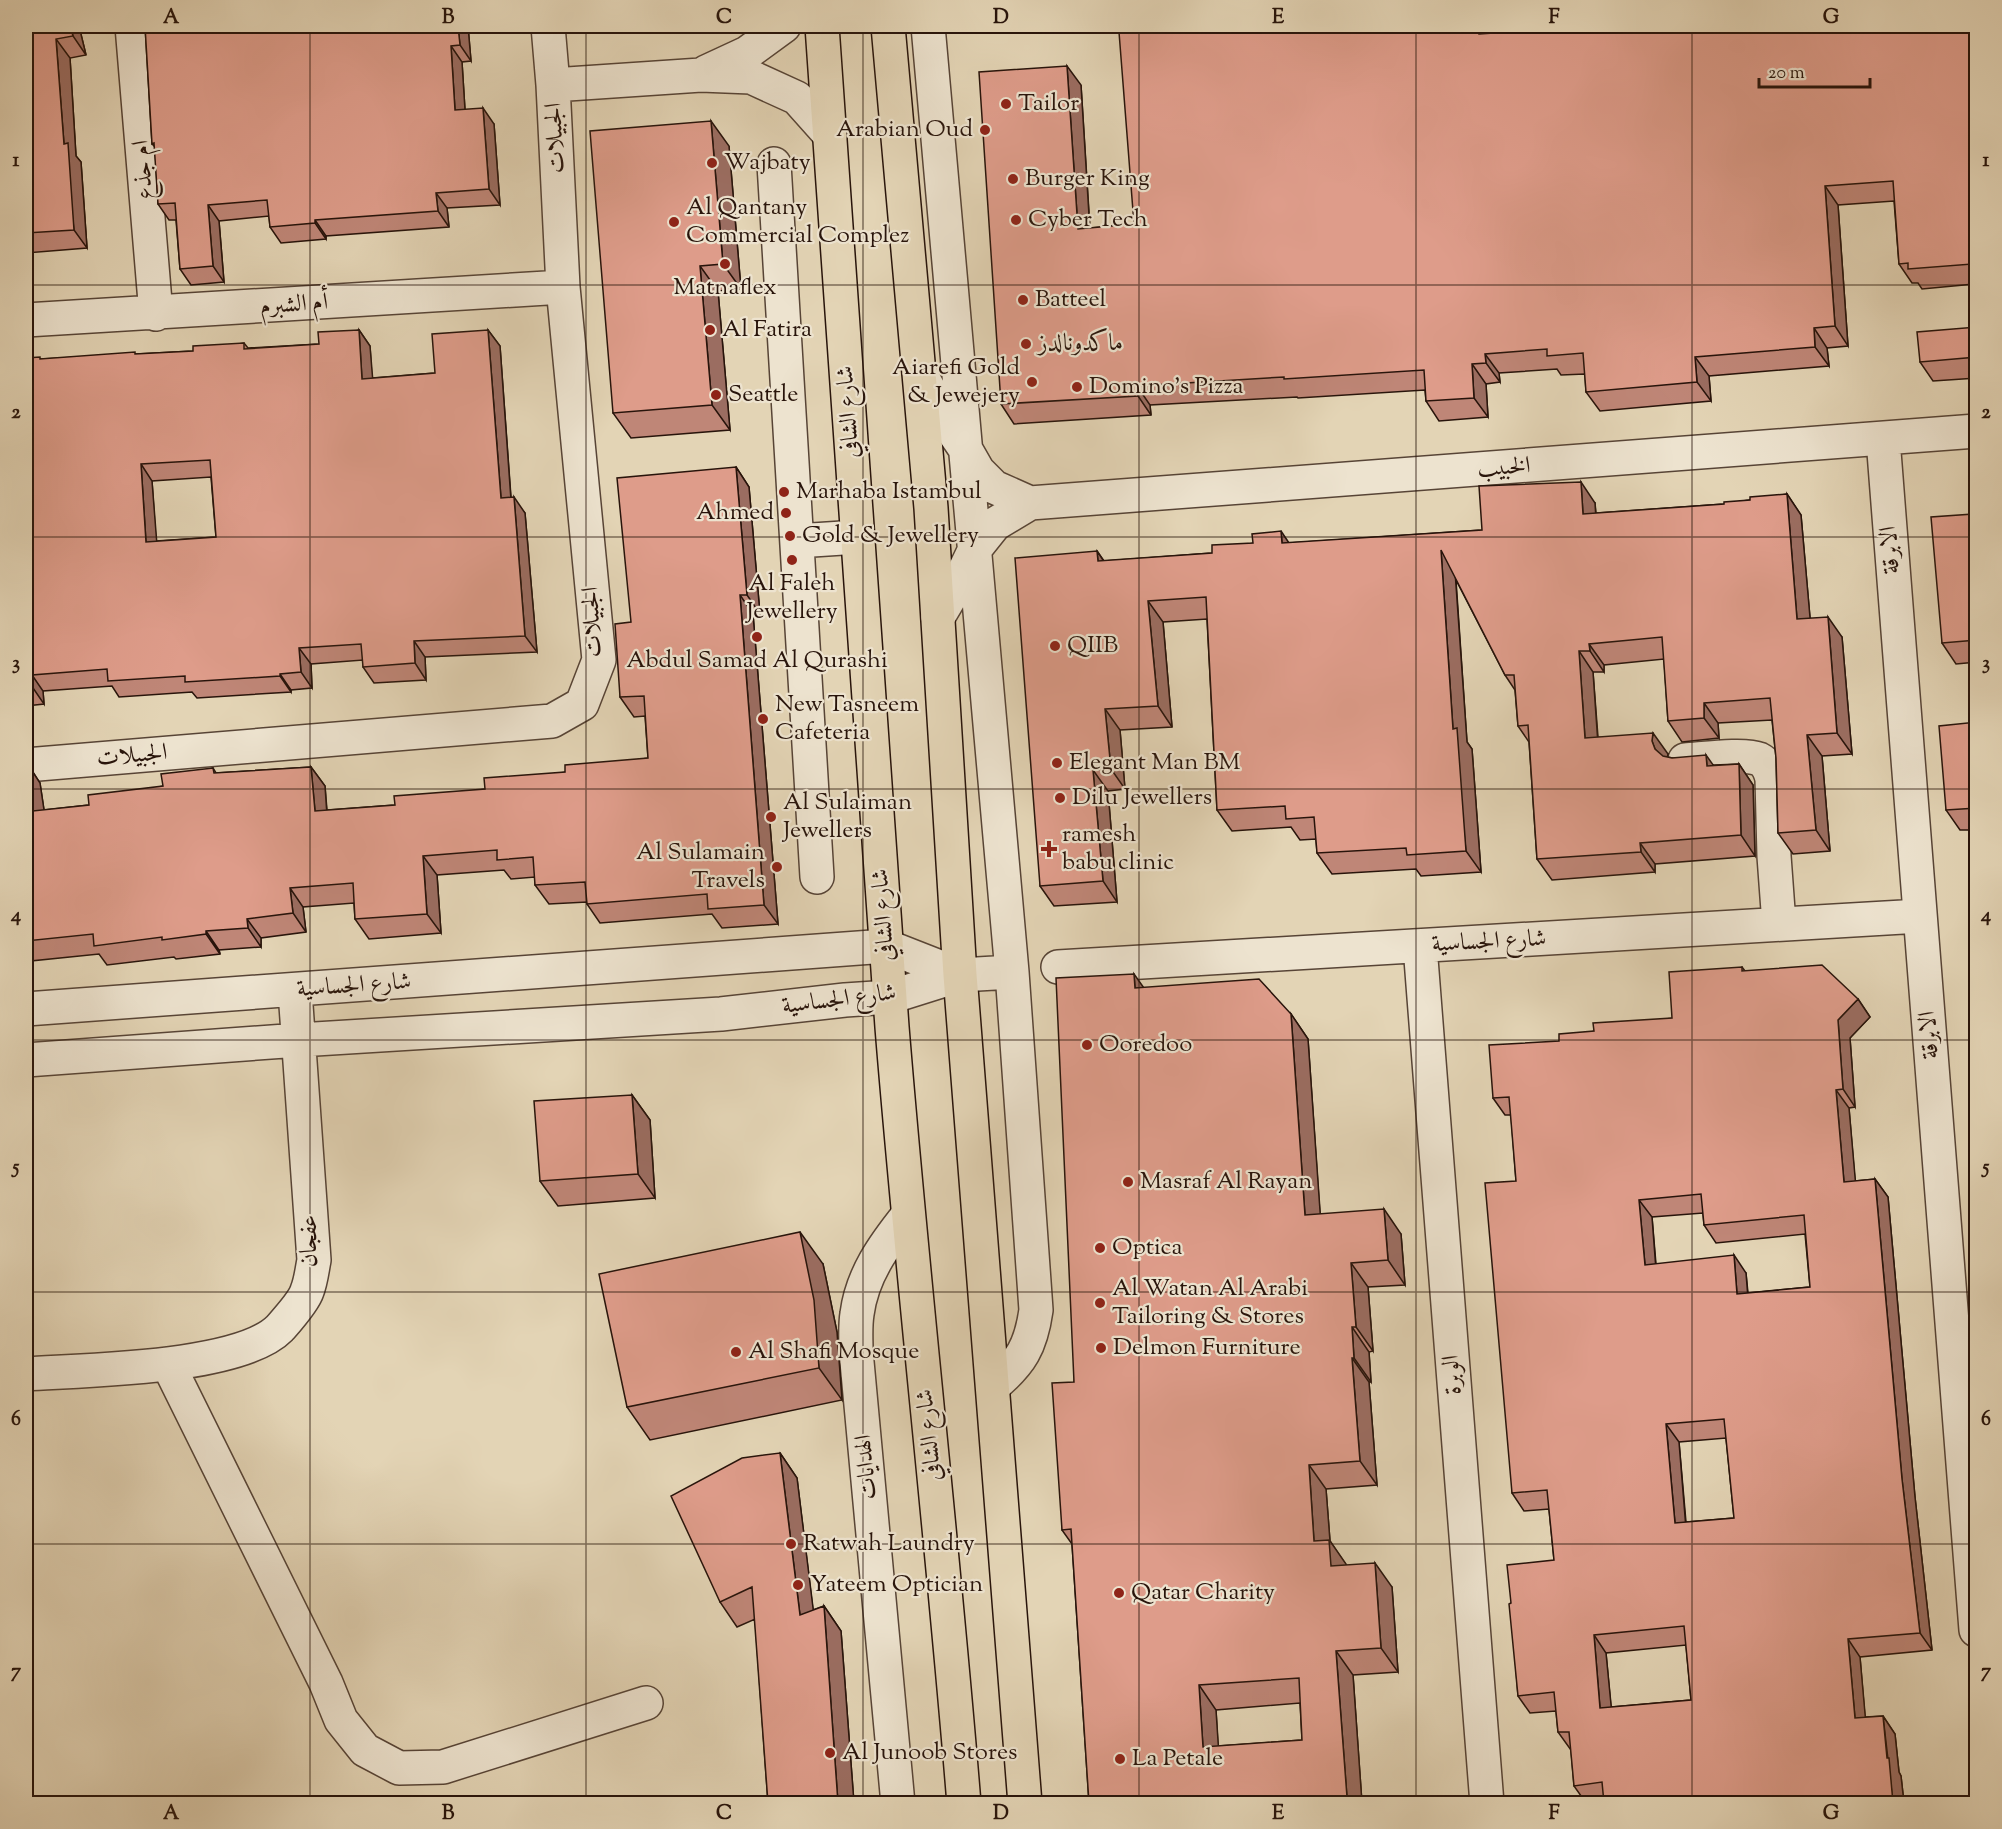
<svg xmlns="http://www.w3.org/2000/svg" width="2002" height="1829" font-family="'Sorts Mill Goudy',Amiri,serif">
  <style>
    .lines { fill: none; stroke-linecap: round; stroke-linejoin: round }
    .minor-casing { stroke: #574436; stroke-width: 36 }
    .major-casing { stroke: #28140b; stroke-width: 36 }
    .minor { stroke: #ede3cf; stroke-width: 33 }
    .major { stroke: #e3d4b5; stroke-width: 33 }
    .wall { fill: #bf8677; stroke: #28140b; stroke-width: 1.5; fill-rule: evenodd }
    .shaded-wall { fill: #9b6d61; stroke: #28140b; stroke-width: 1.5 }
    .building { fill: #de9c8a; stroke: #28140b; stroke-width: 1.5; fill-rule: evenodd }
    .grid { fill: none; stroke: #28140b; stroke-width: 1.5; stroke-opacity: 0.55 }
    .poi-dot { fill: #8f2418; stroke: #ede3cf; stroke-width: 2 }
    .labels { text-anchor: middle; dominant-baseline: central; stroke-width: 4.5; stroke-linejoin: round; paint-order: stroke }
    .poi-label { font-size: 24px; fill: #28140b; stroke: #ede3cf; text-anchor: start }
    .street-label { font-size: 24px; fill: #28140b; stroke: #ede3cf }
    .neatline { fill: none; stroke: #28140b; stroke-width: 2 }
    .grid-label { font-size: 20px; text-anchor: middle; font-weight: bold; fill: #28140b }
  </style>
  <rect width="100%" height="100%" fill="#e3d4b5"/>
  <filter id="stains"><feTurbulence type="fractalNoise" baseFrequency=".00333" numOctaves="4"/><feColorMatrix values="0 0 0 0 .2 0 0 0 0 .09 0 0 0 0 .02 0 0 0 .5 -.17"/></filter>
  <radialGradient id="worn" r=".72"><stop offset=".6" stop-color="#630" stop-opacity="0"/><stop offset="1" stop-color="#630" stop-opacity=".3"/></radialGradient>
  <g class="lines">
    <g class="minor-casing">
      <path id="minor" d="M132,26L156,314
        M928,26L1012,972L1036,1310C1031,1346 1021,1363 993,1386
        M706,72L747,53L784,26
        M553,85L701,75L751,77L797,98L830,135
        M774,164L817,877
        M26,320L563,287
        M919,371L946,421L966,450L978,471L994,487L1030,503
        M1883,439L1976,1630
        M797,541L858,537
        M938,617L960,580L975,549L995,524L1030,503L1976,431
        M1685,760C1702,759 1744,753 1759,759C1767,763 1770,770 1772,779L1774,856L1779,924
        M26,765L552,721L582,704L599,660L563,287L553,85L548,26
        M1420,946L1487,1804
        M1058,967L1920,916
        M26,1009L886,946L960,975
        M26,1060L299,1040L721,1014L845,1000L890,997L960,975L1012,972
        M168,1364L326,1683L341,1720L365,1750L399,1768L443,1767L646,1703
        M26,1374C84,1370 240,1369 280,1328C287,1320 304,1301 307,1291C311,1281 312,1270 314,1260L295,991
        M898,1804L856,1351C856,1339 855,1326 857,1314C862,1275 884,1245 908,1215"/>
    </g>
    <g class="major-casing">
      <path id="major" d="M822,26C845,359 866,693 892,1027C913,1286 943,1544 964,1804
        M888,26L931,508L960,975L1025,1804"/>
    </g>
    <use href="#minor" class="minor"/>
    <use href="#major" class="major"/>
  </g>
  <path class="wall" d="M26,26H79L86,55L70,58L76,156L81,162L87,248L26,253Z
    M145,26H468L471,61L462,62L465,110L494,124L500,205L447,208L449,227L326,236V239L281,243L270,227L269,216L219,221L224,282L191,285L180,269L176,220H169L158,204L155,147L152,144Z
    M1206,26H1490L1491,33L1540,30L1539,26H1643L1644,30L1952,26L1974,284L1922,289L1918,283H1912L1899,264L1894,201L1838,205L1848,346L1827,348L1829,366L1709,376L1711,401L1600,411L1586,392L1585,374L1561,375L1557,369L1499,373L1500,382L1486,384L1488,417L1439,421L1426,401L1425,390L1298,398L1297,397L1150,405L1151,415L1014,424L1001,404L1081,85L1090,228L1134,224Z
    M729,146L741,289L718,291L730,430L631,438L613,413Z
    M1977,327V378L1933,381L1920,362Z
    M359,330L370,346L372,378L435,373L488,330L500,346L511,497L525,513L537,652L425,657L426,680L374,683L363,667V660L311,664L312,688L291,690V692L197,698L192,692L119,697L112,686L43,691L44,704L26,706V358L41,359L193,351L244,343L248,348L319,344ZM211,477L216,537L156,541L152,481Z
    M736,467L749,487L760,614H753L778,924L722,928L712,914L600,923L587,904V902L549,904L535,885V877L511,879L504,870L437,875L441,933L369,939L355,919L354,903L303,907L306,932L261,938V947L219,950L220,954L176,959L174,957L107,965L99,954L31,961L32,969L26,970V763H27L40,783L44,810L89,805L163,786L213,768L216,773L311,767L325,786L327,810L395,805L485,789L565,772L648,758L645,716L634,717L620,697L631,622Z
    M1787,494L1801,515L1810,618L1842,637L1852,754L1822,756L1830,851L1793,854L1778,833L1776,758L1772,720L1718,723L1719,738L1682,742L1668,721L1664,659L1604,665V672H1593L1598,737L1668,754L1667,757L1714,765L1739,764L1753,785L1755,856L1655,864V872L1552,880L1537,859L1529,742L1518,726L1515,690L1505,675L1456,580L1467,742L1472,749L1481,872L1421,876L1416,869L1332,874L1317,853L1316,839L1300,840L1291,827L1232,831L1217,810L1207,619L1163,622L1172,727L1120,730L1125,789L1108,791L1117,902L1054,906L1040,886L1097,551L1104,561L1212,553L1253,543H1289L1482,530L1595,503L1596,513L1724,504Z
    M1977,495V662L1956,664L1942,643Z
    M1977,722V830H1960L1946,810Z
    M1742,967L1745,971L1858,999L1870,1017L1850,1038L1855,1107L1849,1108L1855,1181L1875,1179L1888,1197L1915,1497L1932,1650L1860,1657L1865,1717L1883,1716L1895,1734L1899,1772L1901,1776L1904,1803H1604V1801L1586,1803L1574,1786L1571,1750L1558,1732L1556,1711L1530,1713L1518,1696L1511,1603L1554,1560L1549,1509L1524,1511L1512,1493L1516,1181L1511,1115H1505L1493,1098L1559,1041L1594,1031L1672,1018ZM1703,1213L1704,1225L1716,1243L1805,1234L1810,1287L1748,1293L1746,1273L1656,1264L1652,1217ZM1726,1438L1734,1518L1686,1522L1679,1442ZM1686,1645L1691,1700L1611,1707L1606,1653Z
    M1143,988L1291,1014L1308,1039L1320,1214L1401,1234L1405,1285L1368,1287L1373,1351L1369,1352L1371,1382H1369L1377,1485L1326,1489L1330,1541L1346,1565L1392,1587L1398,1672L1353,1675L1362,1803H1089L1072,1544L1062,1530L1074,1382ZM1300,1703L1302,1740L1218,1746L1216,1710Z
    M632,1095L650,1120L655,1198L558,1206L540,1181Z
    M823,1264L837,1332L842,1400L650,1440L627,1407Z
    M780,1453L797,1478L813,1610L824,1606L841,1631L854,1803H768L755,1619L737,1627L720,1602Z"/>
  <path class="shaded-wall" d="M70,26H79L86,55L73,36Z
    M458,26H468L471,61L460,45Z
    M1478,26H1490L1492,54L1479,34Z
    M1631,26H1643L1645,50L1632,31Z
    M1940,26H1952L1954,50L1941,30Z
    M56,39L70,58L76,156L81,162L87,248L74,230L64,144Z
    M451,46L462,62L466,126L455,110Z
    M1067,66L1081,85L1091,248L1078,229Z
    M483,108L494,124L500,205L489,189Z
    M711,121L729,146L741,289L723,264Z
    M1825,186L1838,205L1848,346L1835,326Z
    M436,193L447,208L449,227L438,211Z
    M208,205L219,221L224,282L213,266Z
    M315,220L326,236V239L315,223Z
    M700,266L718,291L730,430L712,405Z
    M1814,328L1827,348L1829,366L1815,347Z
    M359,330L370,346L374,395L362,379Z
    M488,330L500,346L512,514L501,498Z
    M1485,354L1499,373L1500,382L1486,363Z
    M1695,357L1709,376L1711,401L1697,382Z
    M1472,364L1486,384L1488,417L1474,398Z
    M1137,386L1150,405L1151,415L1138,396Z
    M141,464L152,481L158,558L146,542Z
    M736,467L749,487L760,614L747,595Z
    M1581,482L1595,503L1597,535L1583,514Z
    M1787,494L1801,515L1812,640L1797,619Z
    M514,497L525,513L537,652L525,636Z
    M1281,531L1295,552L1282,543Z
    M1441,550L1455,571L1467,742L1472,749L1481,872L1466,851L1453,729Z
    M1097,551L1111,572L1098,561Z
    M740,595L753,614L778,924L764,905Z
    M1148,601L1163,622L1172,727L1158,706Z
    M1828,617L1842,637L1852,754L1837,733Z
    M414,641L425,657L426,680L415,663Z
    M1589,644L1604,665V672L1590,651Z
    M299,648L311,664L312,688L301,672Z
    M1579,651L1593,672L1599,759L1585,738Z
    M280,674L291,690V692L280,676Z
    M32,675L43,691L44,704L33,688Z
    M1704,703L1718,723L1719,738L1704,718Z
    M1105,709L1120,730L1125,789L1111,769Z
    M1653,733L1668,754L1666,762L1655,749L1652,741Z
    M1807,735L1822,756L1830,851L1816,830Z
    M1706,755L1721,776L1707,766Z
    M27,763L40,783L47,830L33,811Z
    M1739,764L1753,785L1755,856L1741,835Z
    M311,767L325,786L328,830L315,811Z
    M1093,770L1108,791L1117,902L1103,881Z
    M1640,843L1655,864V872L1641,852Z
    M423,856L437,875L441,933L427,914Z
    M290,888L303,907L306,932L293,913Z
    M247,919L261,938V947L248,928Z
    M206,931L219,950L220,954L206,934Z
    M26,953L31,961L32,969L26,960Z
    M1134,974L1151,998L1135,988Z
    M1858,999L1870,1017L1850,1038L1855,1107L1843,1089L1838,1020Z
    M1291,1014L1308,1039L1322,1239L1305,1215Z
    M1836,1090L1849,1108L1857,1199L1844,1182Z
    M632,1095L650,1120L655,1198L638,1174Z
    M1875,1179L1888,1197L1915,1497L1932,1650L1920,1633L1902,1479Z
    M1639,1200L1652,1217L1657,1283L1645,1265Z
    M1384,1209L1401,1234L1405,1285L1388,1260Z
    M800,1232L823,1264L837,1332L842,1400L819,1368Z
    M1734,1255L1746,1273L1749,1311L1737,1294Z
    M1351,1263L1368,1287L1373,1351L1356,1327Z
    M1352,1327L1369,1352L1371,1382L1354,1358Z
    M1352,1358L1369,1382L1377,1485L1360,1461Z
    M1666,1424L1679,1442L1687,1541L1675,1523Z
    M780,1453L797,1478L817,1640L800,1615Z
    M1309,1465L1326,1489L1330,1541L1346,1564L1348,1590L1314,1541Z
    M1375,1563L1392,1587L1398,1672L1381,1648Z
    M824,1606L841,1631L854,1803H838Z
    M1594,1635L1606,1653L1613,1725L1600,1708Z
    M1848,1639L1860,1657L1867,1736L1855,1718Z
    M1336,1651L1353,1675L1362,1803H1351L1347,1797Z
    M1199,1685L1216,1710L1220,1771L1203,1747Z
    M1883,1716L1895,1734L1899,1772L1901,1776L1904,1803H1893Z"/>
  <path class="building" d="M26,26H70L73,36L56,39L64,144L68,143L74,230L26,233Z
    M145,26H458L460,45L451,46L455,110L483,108L489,189L436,193L438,211L315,220V223L270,227L267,200L208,205L213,266L180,269L175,203L158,204L154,143L152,144Z
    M1206,26H1478L1479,34L1540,30L1539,26H1631L1632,31L1696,26H1940L1941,30L1977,27V310L1972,264L1908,269V263L1899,264L1893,181L1825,186L1835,326L1814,328L1815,347L1695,357L1697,382L1586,392L1583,353L1547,356V349L1485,354L1486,363L1472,364L1474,398L1426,401L1424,370L1284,379V377L1137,386L1138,396L1001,404L979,72L1067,66L1078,229L1134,224L1119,32Z
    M711,121L723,264L700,266L712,405L613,413L590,131Z
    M1977,327V357L1920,362L1917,332Z
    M359,330L362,379L435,373L432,334L488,330L501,498L514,497L525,636L414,641L415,663L363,667L361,644L299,648L301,672L280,674V676L185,682V676L108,681L107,669L32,675L33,688L26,689V358L40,357V359L135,352V354L193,351V346L244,343V349L319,344L318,332ZM210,460L216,537L146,542L141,464Z
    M736,467L747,595H740L764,905L708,909L707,894L587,904L585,882L535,885L533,857L497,860V850L423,856L427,914L355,919L353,883L290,888L293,913L247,919L248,928L206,931V934L162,940V937L94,946L93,934L26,941V763H27L33,811L89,805L88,795L163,786L161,774L213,768L214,773L311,767L315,811L395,805L394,796L485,789L484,778L565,772V765L648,758L644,696L620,697L615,624L631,622L617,478Z
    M1581,482L1583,514L1724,504V502L1750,500V497L1787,494L1797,619L1828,617L1837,733L1807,735L1816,830L1778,833L1776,758L1770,698L1704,703V718L1668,721L1662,637L1589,644L1590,651H1579L1585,738L1653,733L1652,741L1655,749L1663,756L1672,758L1706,755L1707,766L1739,764L1741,835L1640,843L1641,852L1537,859L1528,725L1518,726L1514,675H1505L1441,550L1453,729L1457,728L1466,851L1407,855L1406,848L1317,853L1314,817L1286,819L1285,806L1217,810L1206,597L1148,601L1158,706L1105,709L1111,769L1093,770L1103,881L1040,886L1015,558L1097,551L1098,561L1212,553V545L1253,543L1252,534L1281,531L1282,543L1482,530L1479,486Z
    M1971,495H1977V640L1942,643L1931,517L1973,514Z
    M1977,722V808L1946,810L1939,726Z
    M1822,965L1858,999L1838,1020L1843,1089L1836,1090L1844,1182L1875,1179L1902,1479L1920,1633L1848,1639L1855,1718L1883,1716L1887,1758H1889L1893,1803H1604L1602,1782L1574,1786L1569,1732H1558L1554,1692L1518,1696L1509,1604L1511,1603L1507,1565L1554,1560L1547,1490L1512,1493L1485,1183L1516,1181L1509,1097L1493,1098L1489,1045L1559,1041V1034L1594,1031L1593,1023L1672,1018L1669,972L1742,967V971ZM1701,1194L1704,1225L1804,1215L1810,1287L1737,1294L1734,1255L1645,1265L1639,1200ZM1724,1419L1734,1518L1675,1523L1666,1424ZM1684,1626L1691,1700L1600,1708L1594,1635Z
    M1134,974L1135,988L1259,979L1291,1014L1305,1215L1384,1209L1388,1260L1351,1263L1356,1327H1352L1354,1358H1352L1360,1461L1309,1465L1314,1541L1329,1540L1331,1566L1375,1563L1381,1648L1336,1651L1347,1797L1336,1798V1803H1089L1071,1529L1062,1530L1052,1383L1074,1382L1056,978ZM1299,1678L1302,1740L1203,1747L1199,1685Z
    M632,1095L638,1174L540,1181L534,1101Z
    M800,1232L814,1300L819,1368L627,1407L599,1274Z
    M780,1453L800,1615L824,1606L838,1803H768L752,1587L720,1602L671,1496L742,1458Z"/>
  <path class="grid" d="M310,26V1804M586,26V1804M863,26V1804M1139,26V1804M1416,26V1804M1692,26V1804M26,285H1976M26,537H1976M26,789H1976M26,1040H1976M26,1292H1976M26,1544H1976"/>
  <g class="poi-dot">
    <circle cx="1006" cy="104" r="6"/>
    <circle cx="985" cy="130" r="6"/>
    <circle cx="712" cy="163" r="6"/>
    <circle cx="1013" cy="179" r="6"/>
    <circle cx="1016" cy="220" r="6"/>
    <circle cx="674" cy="222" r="6"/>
    <circle cx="725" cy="264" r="6"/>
    <circle cx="1023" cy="300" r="6"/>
    <circle cx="710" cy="330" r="6"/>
    <circle cx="1026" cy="344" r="6"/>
    <circle cx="1032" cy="382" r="6"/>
    <circle cx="1077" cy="387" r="6"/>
    <circle cx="716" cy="395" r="6"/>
    <circle cx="784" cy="492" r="6"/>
    <circle cx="786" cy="513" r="6"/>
    <circle cx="790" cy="536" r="6"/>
    <circle cx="792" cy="560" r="6"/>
    <circle cx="757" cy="637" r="6"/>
    <circle cx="1055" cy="646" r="6"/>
    <circle cx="763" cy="719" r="6"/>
    <circle cx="1057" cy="763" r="6"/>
    <circle cx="1060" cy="798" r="6"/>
    <circle cx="771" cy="817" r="6"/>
    <path d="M1046 840h6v6h6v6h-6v6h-6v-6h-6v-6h6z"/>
    <circle cx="777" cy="867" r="6"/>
    <circle cx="1087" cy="1045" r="6"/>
    <circle cx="1128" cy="1182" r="6"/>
    <circle cx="1100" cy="1248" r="6"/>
    <circle cx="1100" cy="1303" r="6"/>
    <circle cx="1101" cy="1348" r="6"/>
    <circle cx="736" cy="1352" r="6"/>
    <circle cx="791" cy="1544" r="6"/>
    <circle cx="798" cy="1585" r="6"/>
    <circle cx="1119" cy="1593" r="6"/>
    <circle cx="830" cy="1753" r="6"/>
    <circle cx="1120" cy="1759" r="6"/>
  </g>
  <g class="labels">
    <g class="poi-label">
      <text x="1018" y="104">Tailor</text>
      <text x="973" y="130" text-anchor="end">Arabian Oud</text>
      <text x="724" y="163">Wajbaty</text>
      <text x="1025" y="179">Burger King</text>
      <text x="686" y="208">Al Qantany<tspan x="686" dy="28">Commercial Complez</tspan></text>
      <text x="1028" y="220">Cyber Tech</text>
      <text x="725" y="288" text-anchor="middle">Matnaflex</text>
      <text x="1035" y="300">Batteel</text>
      <text x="722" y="330">Al Fatira</text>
      <text x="1038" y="344">ماكدونالدز</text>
      <text x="1020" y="368" text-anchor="end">Aiarefi Gold<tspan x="1020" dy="28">&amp; Jewejery</tspan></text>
      <text x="1089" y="387">Domino's Pizza</text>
      <text x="728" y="395">Seattle</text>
      <text x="796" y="492">Marhaba Istambul</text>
      <text x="774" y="513" text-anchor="end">Ahmed</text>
      <text x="802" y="536">Gold &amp; Jewellery</text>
      <text x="792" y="584" text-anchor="middle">Al Faleh<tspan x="792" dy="28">Jewellery</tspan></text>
      <text x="1067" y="646">QIIB</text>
      <text x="757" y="661" text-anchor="middle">Abdul Samad Al Qurashi</text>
      <text x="775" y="705">New Tasneem<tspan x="775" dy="28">Cafeteria</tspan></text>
      <text x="1069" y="763">Elegant Man BM</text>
      <text x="1072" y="798">Dilu Jewellers</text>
      <text x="783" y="803">Al Sulaiman<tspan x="783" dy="28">Jewellers</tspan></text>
      <text x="1062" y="835">ramesh<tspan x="1062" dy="28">babu clinic</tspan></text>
      <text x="765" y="853" text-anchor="end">Al Sulamain<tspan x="765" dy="28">Travels</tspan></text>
      <text x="1099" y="1045">Ooredoo</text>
      <text x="1140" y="1182">Masraf Al Rayan</text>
      <text x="1112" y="1248">Optica</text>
      <text x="1112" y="1289">Al Watan Al Arabi<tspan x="1112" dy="28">Tailoring &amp; Stores</tspan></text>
      <text x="1113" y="1348">Delmon Furniture</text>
      <text x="748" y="1352">Al Shafi Mosque</text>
      <text x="803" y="1544">Ratwah Laundry</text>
      <text x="810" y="1585">Yateem Optician</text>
      <text x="1131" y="1593">Qatar Charity</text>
      <text x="842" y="1753">Al Junoob Stores</text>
      <text x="1132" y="1759">La Petale</text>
    </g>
    <g class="street-label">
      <text transform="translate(556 138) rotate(-93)">الجبيلات</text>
      <text transform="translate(144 170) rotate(-95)">ام جذع</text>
      <text transform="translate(294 305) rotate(-4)">أم الشبرم</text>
      <text transform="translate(849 412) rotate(-94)">شارع الشافي</text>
      <text transform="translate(1504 468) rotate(-4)">الخبيب</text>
      <text transform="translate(1891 550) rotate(-95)">الابرقة</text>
      <text transform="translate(593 622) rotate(-93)">الجبيلات</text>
      <text transform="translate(132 756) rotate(-5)">الجبيلات</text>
      <text transform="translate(884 915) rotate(-94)">شارع الشافي</text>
      <text transform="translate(1489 942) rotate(-3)">شارع الجساسية</text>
      <text transform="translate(354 986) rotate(-4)">شارع الجساسية</text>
      <text transform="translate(839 1000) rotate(-7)">شارع الجساسية</text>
      <text transform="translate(1930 1035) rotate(-95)">الابرقة</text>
      <text transform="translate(310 1241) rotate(-90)">عفجان</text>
      <text transform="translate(1453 1375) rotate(-94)">الوبرة</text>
      <text transform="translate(930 1435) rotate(-96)">شارع الشافي</text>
      <text transform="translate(867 1467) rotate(-95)">الهدايات</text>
    </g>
  </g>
  <rect width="2002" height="1829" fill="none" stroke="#e3d4b5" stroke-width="66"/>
  <path d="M1759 78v9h111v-9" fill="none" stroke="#28140b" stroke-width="3"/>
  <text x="1768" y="78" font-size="18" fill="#28140b" stroke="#ede3cf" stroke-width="4.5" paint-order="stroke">20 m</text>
  <rect x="33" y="33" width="1936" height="1763" class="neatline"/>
  <g class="grid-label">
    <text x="171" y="23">A</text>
    <text x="448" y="23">B</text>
    <text x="724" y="23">C</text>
    <text x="1001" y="23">D</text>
    <text x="1278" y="23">E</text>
    <text x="1554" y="23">F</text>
    <text x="1831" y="23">G</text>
    <text x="16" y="166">1</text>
    <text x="1986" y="166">1</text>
    <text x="16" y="418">2</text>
    <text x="1986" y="418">2</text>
    <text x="16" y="669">3</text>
    <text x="1986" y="669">3</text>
    <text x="16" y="921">4</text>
    <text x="1986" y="921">4</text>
    <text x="16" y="1173">5</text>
    <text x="1986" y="1173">5</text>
    <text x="16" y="1425">6</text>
    <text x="1986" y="1425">6</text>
    <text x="16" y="1677">7</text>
    <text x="1986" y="1677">7</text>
    <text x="171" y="1819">A</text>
    <text x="448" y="1819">B</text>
    <text x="724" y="1819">C</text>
    <text x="1001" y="1819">D</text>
    <text x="1278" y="1819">E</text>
    <text x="1554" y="1819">F</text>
    <text x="1831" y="1819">G</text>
  </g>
  <rect width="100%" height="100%" filter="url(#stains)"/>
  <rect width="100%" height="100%" fill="url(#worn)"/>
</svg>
